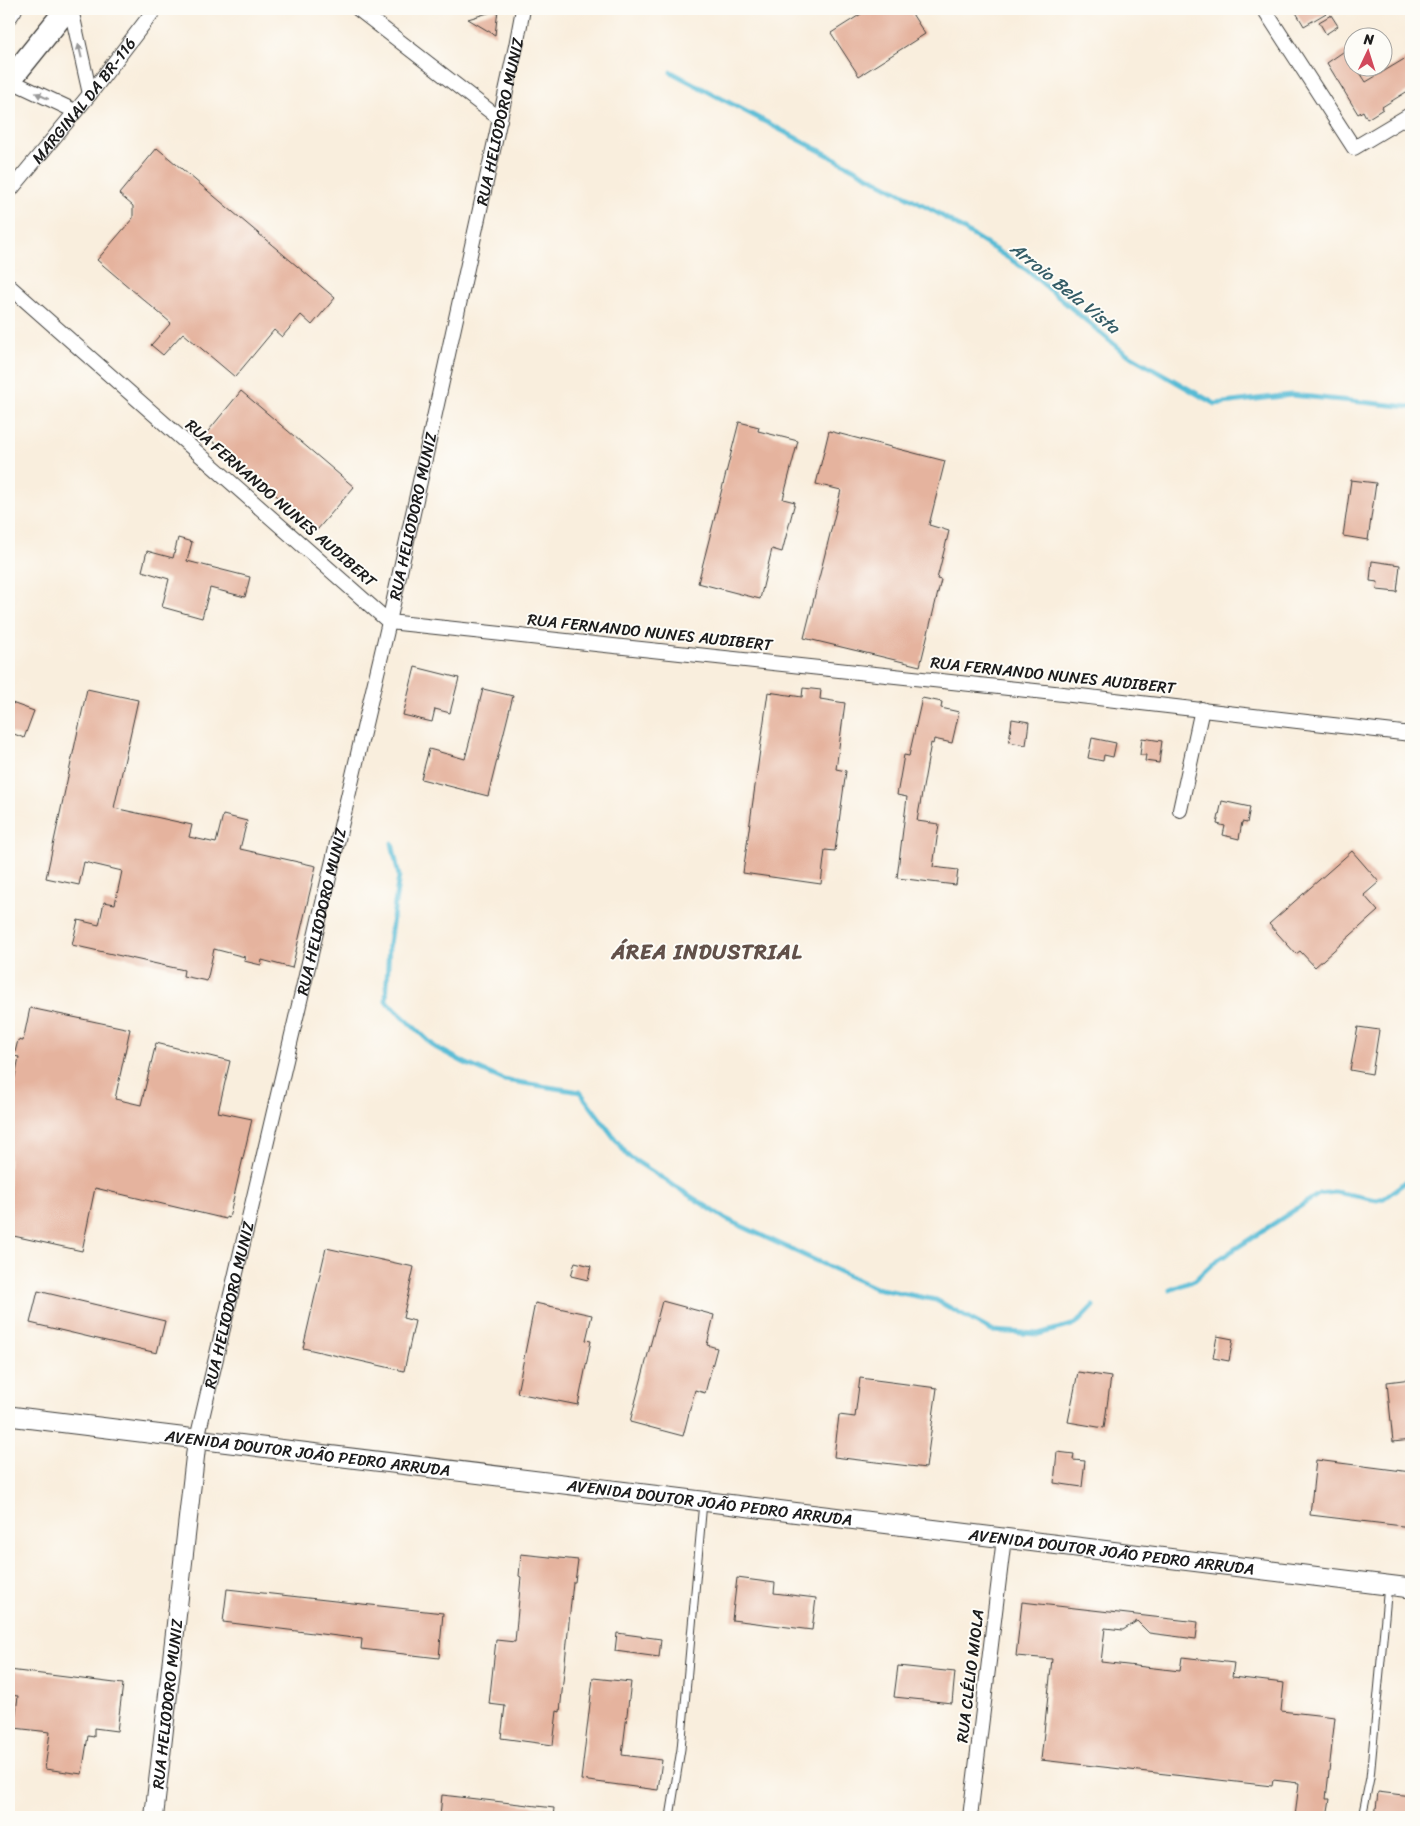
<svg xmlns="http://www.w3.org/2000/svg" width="1420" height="1826" font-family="Sriracha,sans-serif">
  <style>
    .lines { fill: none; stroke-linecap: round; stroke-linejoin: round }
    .stream { stroke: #57bbd5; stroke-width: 5 }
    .building { fill: #e5b39e }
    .service-casing { stroke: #3d3c39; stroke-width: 9 }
    .minor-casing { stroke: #3d3c39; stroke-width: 16 }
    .tertiary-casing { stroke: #3d3c39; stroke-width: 20 }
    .secondary-casing { stroke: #3d3c39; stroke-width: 21 }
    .trunk-casing { stroke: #3d3c39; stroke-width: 25 }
    .service { stroke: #fff; stroke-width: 7 }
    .minor { stroke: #fff; stroke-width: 14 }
    .tertiary { stroke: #fff; stroke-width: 18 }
    .secondary { stroke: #fff; stroke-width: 19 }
    .trunk { stroke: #fff; stroke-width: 22 }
    .oneway { fill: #999 }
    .labels { text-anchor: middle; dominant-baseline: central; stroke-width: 4; stroke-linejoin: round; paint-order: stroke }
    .street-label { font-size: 16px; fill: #1c1c1c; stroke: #fdfcf7 }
    .water-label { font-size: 18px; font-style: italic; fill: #345c66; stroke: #fdfcf7 }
    .district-label { font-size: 21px; font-weight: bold; letter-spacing: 1px; fill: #62514a; stroke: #fdfcf7 }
  </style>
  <rect width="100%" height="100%" fill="#fdfcf7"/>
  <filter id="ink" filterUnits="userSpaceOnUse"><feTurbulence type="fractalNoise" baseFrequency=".02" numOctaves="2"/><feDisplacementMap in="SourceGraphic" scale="10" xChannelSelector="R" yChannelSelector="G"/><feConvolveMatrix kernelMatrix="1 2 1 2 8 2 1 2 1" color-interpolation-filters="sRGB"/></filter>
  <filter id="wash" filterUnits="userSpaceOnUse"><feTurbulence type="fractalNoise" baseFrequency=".0096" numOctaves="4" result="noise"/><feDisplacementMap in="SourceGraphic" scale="20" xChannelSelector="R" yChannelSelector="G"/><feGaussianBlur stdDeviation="1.12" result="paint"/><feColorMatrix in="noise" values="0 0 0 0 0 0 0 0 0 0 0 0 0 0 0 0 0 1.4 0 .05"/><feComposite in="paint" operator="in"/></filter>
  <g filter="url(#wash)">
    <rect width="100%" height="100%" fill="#f9eedd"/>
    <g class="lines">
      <path class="stream" d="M671,72L936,212L1027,270L1122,351L1215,404L1291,395L1411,407
        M392,843L399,876L389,944L386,1001L435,1047L465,1063L504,1080L580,1092L628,1156L726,1219L875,1288L936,1300L992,1331L1038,1334L1076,1324L1093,1306
        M1170,1290L1195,1280L1212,1264L1319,1194L1335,1192L1377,1200L1384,1198L1411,1178"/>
    </g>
    <g id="blocks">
      <path class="building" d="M869,9H909L925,34L859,76L831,33Z
        M1294,9H1333L1304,26Z
        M498,10L495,35L468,19Z
        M1331,15L1338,26L1326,34L1319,22Z
        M1346,50L1352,60V68H1357L1366,82L1411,55V89L1382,107L1383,109L1367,119L1363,111L1358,114L1327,63Z
        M157,148L335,298L312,325L301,315L282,337L274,330L235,377L183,333L163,355L151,345L171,323L97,260L133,218V206L119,194Z
        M241,391L354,487L317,530L205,435Z
        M739,422L759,427L758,431L798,441L783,499L795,502L782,552L772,549L760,599L698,583Z
        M829,431L945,461L929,525L949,531L937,579L941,580L920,666L804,638L841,490L816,484Z
        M1351,480L1376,483L1368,540L1343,536Z
        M178,538L192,542L187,561L250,577L245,597L210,588L202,618L162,607L169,579L142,571L147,551L173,558Z
        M1372,561L1400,565L1397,592L1377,590L1378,582L1370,581Z
        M415,667L459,678L450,713L435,709L432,722L403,715Z
        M803,688L821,690L820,699L845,703L836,769L846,771L835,851L825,850L821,884L743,873L768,692L802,697Z
        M87,689L138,700L114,808L192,825L189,837L216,843L223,815L247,821L240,849L316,866L292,968L262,960L261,965L244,961L245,957L214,949L207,981L183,976L184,970L72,945L78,920L99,925L104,902L115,904L122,871L84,862L79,885L46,878Z
        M483,689L513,696L488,796L421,779L429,749L465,759Z
        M922,698L942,702L941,708L959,712L952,743L934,739L933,744L931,743L917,821L939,824L933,867L958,870L956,885L897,878L907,797L897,795L904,755L909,756Z
        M9,702L34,711L24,738L9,732Z
        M1012,719L1029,722L1026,745L1009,742Z
        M1092,738L1116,743L1113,757L1104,755L1103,761L1088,758Z
        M1142,738L1162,741L1159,763L1145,761L1146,755H1140Z
        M1222,801L1250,807L1247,823L1242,822L1239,839L1223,835L1225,826L1217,824Z
        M1352,851L1379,882L1364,895L1378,911L1315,967L1300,951L1296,954L1269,924Z
        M30,1008L130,1029L115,1099L141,1105L156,1043L230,1061L218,1112L252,1119L229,1218L226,1217V1219L95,1188L82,1251L9,1235V1095L11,1096L19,1057L14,1056L18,1040L23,1041Z
        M1358,1027L1379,1030L1372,1074L1350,1070Z
        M326,1248L414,1267L403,1318L415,1321L404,1371L303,1348Z
        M575,1262L591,1266L588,1280L571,1276Z
        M38,1291L165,1321L157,1353L30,1323Z
        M662,1301L714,1315L707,1345L717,1348L705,1393L695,1390L683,1436L630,1422Z
        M535,1303L592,1315L586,1340L591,1341L578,1405L517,1393Z
        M1217,1336L1233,1339L1229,1361L1213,1358Z
        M1078,1372L1111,1377L1104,1428L1068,1422Z
        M860,1378L937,1388L926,1468L834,1457L839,1415L855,1417Z
        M1411,1379V1440L1393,1442L1387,1382Z
        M1057,1452L1074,1454L1073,1460L1085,1461L1082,1487L1054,1483Z
        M1316,1460L1411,1472V1527L1310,1515Z
        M521,1554L578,1560L575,1582H573L560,1712L557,1711L553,1745L501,1738L505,1706L489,1704L496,1640L515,1642L521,1577L519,1576Z
        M737,1578L775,1583L774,1593L816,1598L812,1630L732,1620Z
        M227,1589L443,1613L439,1658L361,1649L362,1639L223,1622Z
        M1022,1602L1198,1622L1196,1639L1149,1633L1137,1621L1123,1630L1105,1628L1101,1662L1180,1671L1182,1657L1234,1663L1232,1677L1284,1683L1281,1711L1335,1717L1326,1799H1330L1327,1817H1295L1299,1783L1273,1780L1272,1786L1041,1760L1052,1659L1016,1656Z
        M617,1633L661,1639L659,1657L615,1651Z
        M898,1666L955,1672L952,1703L894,1697Z
        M9,1670L123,1684L117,1731L94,1728V1737L88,1736L82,1774L45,1769L50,1732L14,1728L18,1696L9,1695Z
        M593,1678L631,1682L622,1755L662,1760L658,1790L581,1780Z
        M1378,1792L1411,1796V1817H1375Z
        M442,1795L554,1808L553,1817H440Z"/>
    </g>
  </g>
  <g filter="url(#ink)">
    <use href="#blocks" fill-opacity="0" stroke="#3d3c39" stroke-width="1"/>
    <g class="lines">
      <g class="service-casing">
        <path id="service" d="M670,1817L681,1749L703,1502
          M1362,1817L1370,1778L1388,1585"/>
      </g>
      <g class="minor-casing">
        <g id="minor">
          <path d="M71,9L90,94"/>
          <path d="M358,9L500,119"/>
          <path d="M1264,9L1354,148L1411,114"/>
          <path d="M9,80L75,111"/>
          <path id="s1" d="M9,192L90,94L155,9"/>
          <path d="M9,286L389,622L1054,693L1411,734"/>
          <path d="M1180,810L1202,709"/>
          <path id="s2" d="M197,1439L389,622L516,46L523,9"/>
          <path d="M970,1817L1004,1538"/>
        </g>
      </g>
      <g class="tertiary-casing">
        <g id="tertiary">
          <path d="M9,15L13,9"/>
          <path id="s3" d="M154,1817L197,1439"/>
        </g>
      </g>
      <g class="secondary-casing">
        <g id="secondary">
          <path id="s4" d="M9,1416L1411,1588"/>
        </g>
      </g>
      <g class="trunk-casing">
        <path id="trunk" d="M9,81L67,9"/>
      </g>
      <use href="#service" class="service"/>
      <use href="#minor" class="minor"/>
      <use href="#tertiary" class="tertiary"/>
      <use href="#secondary" class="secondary"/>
      <use href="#trunk" class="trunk"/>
    </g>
    <defs><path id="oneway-solid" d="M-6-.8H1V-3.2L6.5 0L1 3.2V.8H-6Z" transform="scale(1.25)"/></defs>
    <g class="oneway">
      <use href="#oneway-solid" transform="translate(80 51) rotate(-103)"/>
      <use href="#oneway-solid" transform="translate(42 96) rotate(-155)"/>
    </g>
  </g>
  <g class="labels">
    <g class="street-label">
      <text stroke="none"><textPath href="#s1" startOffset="118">MARGINAL DA BR-116</textPath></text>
      <text stroke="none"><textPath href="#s2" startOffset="1352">RUA HELIODORO MUNIZ</textPath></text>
      <text transform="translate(281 503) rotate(41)">RUA FERNANDO NUNES AUDIBERT</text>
      <text stroke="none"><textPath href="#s2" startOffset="948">RUA HELIODORO MUNIZ</textPath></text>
      <text transform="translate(650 632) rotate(6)">RUA FERNANDO NUNES AUDIBERT</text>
      <text transform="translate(1053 675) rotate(6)">RUA FERNANDO NUNES AUDIBERT</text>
      <text stroke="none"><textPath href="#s2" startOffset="542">RUA HELIODORO MUNIZ</textPath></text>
      <text stroke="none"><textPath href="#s2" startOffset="138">RUA HELIODORO MUNIZ</textPath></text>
      <text stroke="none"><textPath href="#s4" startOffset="301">AVENIDA DOUTOR JOÃO PEDRO ARRUDA</textPath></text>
      <text stroke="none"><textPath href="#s4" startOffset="706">AVENIDA DOUTOR JOÃO PEDRO ARRUDA</textPath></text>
      <text stroke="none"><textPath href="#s4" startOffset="1111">AVENIDA DOUTOR JOÃO PEDRO ARRUDA</textPath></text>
      <text transform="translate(970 1676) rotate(-83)">RUA CLÉLIO MIOLA</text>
      <text stroke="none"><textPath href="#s3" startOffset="114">RUA HELIODORO MUNIZ</textPath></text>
    </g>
    <g class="water-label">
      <text transform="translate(1065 288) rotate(39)">Arroio Bela Vista</text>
    </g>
    <g class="district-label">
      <text x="707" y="952">ÁREA INDUSTRIAL</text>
    </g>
  </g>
  <rect width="1420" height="1826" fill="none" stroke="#fdfcf7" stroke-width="30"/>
  <g transform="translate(1368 52) rotate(4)"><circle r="24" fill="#fdfcf7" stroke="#a3a29f"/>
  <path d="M0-4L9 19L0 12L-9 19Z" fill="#d1495b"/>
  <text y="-8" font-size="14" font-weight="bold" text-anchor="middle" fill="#1c1c1c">N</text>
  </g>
</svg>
